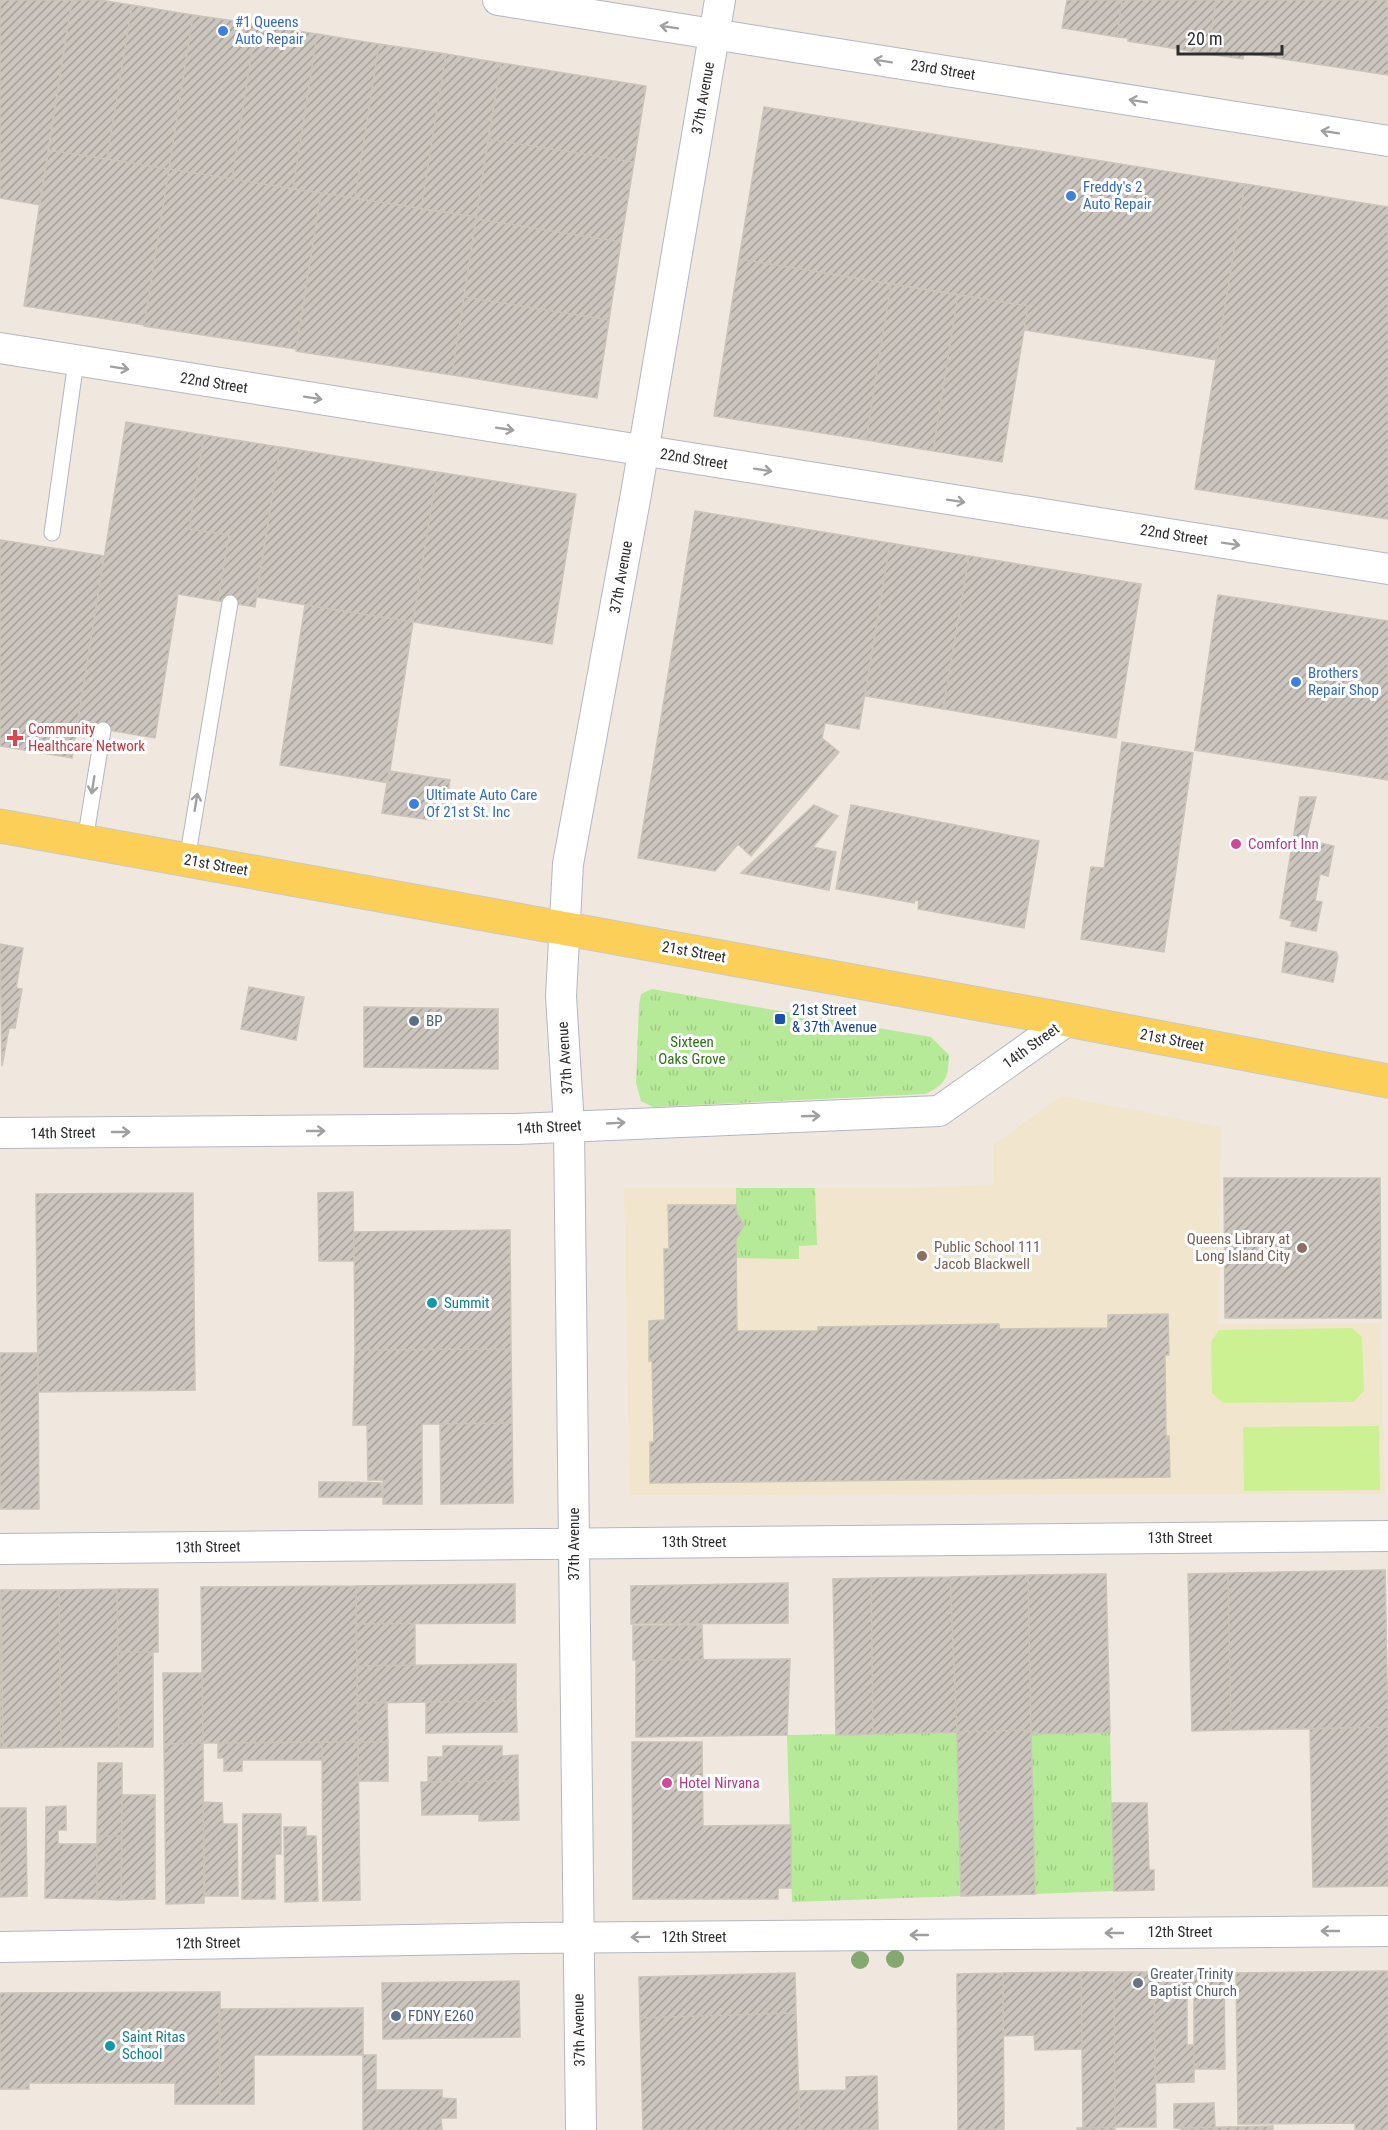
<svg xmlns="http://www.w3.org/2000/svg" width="1388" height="2130" font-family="'Roboto Condensed',sans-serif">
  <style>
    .education { fill: #f2e5ce }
    .grass { fill: url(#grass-tufts) }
    .pitch { fill: #ccf193 }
    .building { fill: url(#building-hatch); stroke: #ccc4b8; stroke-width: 1.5 }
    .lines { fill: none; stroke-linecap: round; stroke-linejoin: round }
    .service-casing { stroke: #b3b6c2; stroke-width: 17 }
    .minor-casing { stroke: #b3b6c2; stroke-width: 32 }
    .primary-casing { stroke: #c8c8c8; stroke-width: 35 }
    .service { stroke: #fff; stroke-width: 15 }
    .minor { stroke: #fff; stroke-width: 30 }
    .primary { stroke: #fcd058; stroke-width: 33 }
    .tree { fill: #84a870 }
    .oneway { stroke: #a0a0a0 }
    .shop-dot { fill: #3f7fe0; stroke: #fff; stroke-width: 2 }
    .health-dot { fill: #e0444e; stroke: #fff; stroke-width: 2 }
    .hotel-dot { fill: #d1479c; stroke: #fff; stroke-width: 2 }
    .transit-dot { fill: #1a4fb4; stroke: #fff; stroke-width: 2 }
    .service-dot { fill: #5c6f8a; stroke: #fff; stroke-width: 2 }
    .education-dot { fill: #8d6e63; stroke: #fff; stroke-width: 2 }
    .culture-dot { fill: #0f9aa8; stroke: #fff; stroke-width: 2 }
    .worship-dot { fill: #6b7280; stroke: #fff; stroke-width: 2 }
    .labels { text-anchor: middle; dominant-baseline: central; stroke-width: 6; stroke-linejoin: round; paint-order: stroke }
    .shop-label { font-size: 15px; fill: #366cbe; stroke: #fff; text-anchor: start }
    .street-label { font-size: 15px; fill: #2d2d2d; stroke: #fff }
    .health-label { font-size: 15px; fill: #be3a42; stroke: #fff; text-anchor: start }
    .hotel-label { font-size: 15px; fill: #b23c85; stroke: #fff; text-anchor: start }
    .transit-label { font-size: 15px; fill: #164399; stroke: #fff; text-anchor: start }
    .service-label { font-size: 15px; fill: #4e5e75; stroke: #fff; text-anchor: start }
    .park-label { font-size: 15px; fill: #2b7315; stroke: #fff }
    .education-label { font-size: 15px; fill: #785e54; stroke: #fff; text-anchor: end }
    .culture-label { font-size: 15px; fill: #0d838f; stroke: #fff; text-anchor: start }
    .worship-label { font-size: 15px; fill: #5b616d; stroke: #fff; text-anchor: start }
  </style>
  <defs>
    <pattern id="grass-tufts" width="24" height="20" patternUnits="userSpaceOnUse" patternTransform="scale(1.5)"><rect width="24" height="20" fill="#b6ea98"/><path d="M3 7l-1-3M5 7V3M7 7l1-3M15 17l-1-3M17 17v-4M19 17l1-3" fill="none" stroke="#9dc983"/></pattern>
    <pattern id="building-hatch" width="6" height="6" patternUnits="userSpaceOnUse" patternTransform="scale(1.5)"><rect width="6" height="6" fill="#cbc5be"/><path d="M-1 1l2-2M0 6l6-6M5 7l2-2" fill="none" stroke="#a5a09b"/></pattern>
  </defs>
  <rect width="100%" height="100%" fill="#f0e8df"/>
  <path class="education" d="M1061,1096L1221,1127L1219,1324L1381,1323L1385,1494L630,1495L624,1188H902L994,1185L993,1145Z"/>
  <path class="grass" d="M652,989L931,1037L949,1055C948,1079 946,1084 925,1094L653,1107L641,1101L636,1083L639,1005L641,994Z
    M736,1188H815L817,1245L799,1246V1259L736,1258V1239L744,1225L736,1212Z
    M957,1732L961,1896L792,1902L787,1735Z
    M1110,1732L1114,1891L1035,1894L1031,1734Z"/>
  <path class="pitch" d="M1352,1328L1362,1337L1364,1391L1353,1402L1223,1403L1212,1393L1211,1342L1219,1330Z
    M1379,1426L1380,1490L1244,1491L1243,1427Z"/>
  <path class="building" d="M0,0H72L40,205L0,198Z
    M72,0H100L132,5L107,159L48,150Z
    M1067,0H1122L1117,37L1062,28Z
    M1122,0H1216L1208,54L1128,41V38L1117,37Z
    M1216,0H1388V75L1244,53L1243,59L1208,54Z
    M132,5L193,15L169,169L107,159Z
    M193,15L256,24L232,179L169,169Z
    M256,24L317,34L293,189L232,179Z
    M317,34L379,44L355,198L293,189Z
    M379,44L446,54L421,209L355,198Z
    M446,54L501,63L476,217L421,209Z
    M501,63L646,86L634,162L488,139Z
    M764,107L1245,184L1216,360L1024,330L1028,306L739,259Z
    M488,139L634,162L621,242L476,219Z
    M48,150L169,169L144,325L24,306Z
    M169,169L321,193L296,349L144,326Z
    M1245,184L1388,207V519L1195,489Z
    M321,193L476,217L452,375L296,351Z
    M476,219L621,242L609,320L464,297Z
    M739,259L891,284L866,440L714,416Z
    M891,284L958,295L933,451L866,440Z
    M958,295L1028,306L1002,462L933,451Z
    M464,297L609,320L597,398L452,375Z
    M126,422L204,435L189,529L229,535L218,601L178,594L155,738L77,725Z
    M204,435L280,447L255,607L218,601L229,535L189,529Z
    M280,447L437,472L413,622L256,597Z
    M437,472L576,494L552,644L413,622Z
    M695,511L890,543L859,729L825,723L822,738L839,752L751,856L738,844L715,871L638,858Z
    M0,540L104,556L72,758L0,746Z
    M890,543L969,556L943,709L865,696Z
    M969,556L1141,584L1116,738L943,709Z
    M1218,595L1388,621V780L1195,750Z
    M305,605L413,622L388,783L280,765Z
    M1122,742L1193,753L1164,952L1081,939L1091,867L1104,868Z
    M389,771L450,780L446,805L434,803L431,820L382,813Z
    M1300,797H1316L1306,840L1334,846L1328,876L1320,874L1315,901L1322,902L1316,931L1291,926L1292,921L1280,918Z
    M814,805L838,816L813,847L836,852L829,890L741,873Z
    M851,805L1039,841L1024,928L918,909L919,901L915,900L914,903L836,889Z
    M1286,942L1336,952L1338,956L1333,982L1282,972Z
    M0,944L23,948L16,988L22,989L15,1028H9L2,1066Z
    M249,987L304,997L296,1040L241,1029Z
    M364,1007L498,1009V1069L364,1067Z
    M1224,1178H1380L1381,1318H1225Z
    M353,1192L354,1261H319L318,1193Z
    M193,1193L195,1390L38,1392L36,1194Z
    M668,1205H736V1212L744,1225L736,1239L737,1331H818V1327L999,1324V1329L1108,1328V1315L1168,1314L1169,1355H1165L1166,1436H1169L1170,1477L650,1483V1442H654L652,1361H649V1321L665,1320L664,1249H669Z
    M510,1230L511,1349L355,1350L354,1232Z
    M511,1349L512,1423L422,1424V1504H383V1480H368L367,1425H353L355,1350Z
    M0,1353H38L39,1509H0Z
    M512,1423L513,1503L441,1504L440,1424Z
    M319,1482H350V1497H319Z
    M350,1482L381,1483L382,1497H350Z
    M1385,1570L1388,1727L1231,1730L1228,1573Z
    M1228,1573L1231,1730L1192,1731L1188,1574Z
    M1106,1574L1110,1732L1031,1734L1028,1575Z
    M1028,1575L1031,1730L957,1732L950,1577Z
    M950,1577L957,1732L873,1734L871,1578Z
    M871,1578L873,1734L836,1735L833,1579Z
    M788,1583V1623L631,1624V1586Z
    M515,1584V1623L356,1624V1586Z
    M356,1586L358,1742L203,1743L201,1587Z
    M117,1589L119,1747H61L59,1590Z
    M117,1589H158V1652H118Z
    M0,1590H1L3,1748H0Z
    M1,1590H59L61,1747L3,1748Z
    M356,1624H415V1665L357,1666Z
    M702,1625L703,1660H633V1626Z
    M118,1652H153V1747H119Z
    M790,1659L787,1735L636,1737V1660Z
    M516,1664V1701L357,1703V1666Z
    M163,1673H202L203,1743L164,1744Z
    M516,1701L517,1732L426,1733V1702Z
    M387,1702L388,1742H358L357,1703Z
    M1388,1727V1886L1313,1887L1310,1729Z
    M1031,1730L1035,1894L961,1896L957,1732Z
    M322,1742H358L360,1900L323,1901Z
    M322,1742V1760H242V1771H224V1758H218V1743Z
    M358,1742H388V1781H358Z
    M632,1742H702L703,1826L791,1825V1888H778V1899H633Z
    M203,1743L204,1903L166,1904L164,1744Z
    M443,1746H502V1756L518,1755V1781L428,1782V1757H443Z
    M98,1763H122V1836H97Z
    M518,1781L519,1820L479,1821V1814L422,1815L421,1782Z
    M122,1795H155V1899L121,1900Z
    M203,1802L222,1803L223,1824H237L238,1896H205Z
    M1112,1803H1147L1149,1870H1154V1890L1114,1891Z
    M66,1806V1830H58V1844H97V1899L45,1898L46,1807Z
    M0,1808H26L27,1896L0,1897Z
    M243,1814H281V1854H275V1899H242Z
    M284,1827H306V1836H316L318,1901L285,1902Z
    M97,1836H122L121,1900L97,1899Z
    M1194,1971L1193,1993H1187V2045H1194V2082L1155,2083L1154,1972Z
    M1194,1971H1224L1225,2069H1194Z
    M1388,1971V2130H1355V2123L1238,2124L1236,1973Z
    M1081,1972L1082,2049L1035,2050L1034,2035L1003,2036V1973Z
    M1081,1972H1114L1115,2127L1083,2128Z
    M1114,1972H1154L1156,2127H1115Z
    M795,1973L796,2013L640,2018L639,1977Z
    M1003,1973L1004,2129L958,2130L957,1974Z
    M519,1981L520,2037L383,2039L382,1983Z
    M220,1992V2104H175V2083H29V2089H0V1993Z
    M363,2008V2055H254V2104H220L219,2009Z
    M796,2013L800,2130H643L640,2018Z
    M363,2055H376V2090H442V2098L456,2099V2118H441L442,2130H363Z
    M877,2076L878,2129L800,2130L798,2091L846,2090V2077Z
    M1214,2103L1215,2127L1174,2128V2104Z
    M1273,2126V2130H1181V2128Z
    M1115,2127V2130H1077V2128Z"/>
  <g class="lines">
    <g class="service-casing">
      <path id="service" d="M52,533L76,361
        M85,841L103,730
        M187,860L230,603"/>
    </g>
    <g class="minor-casing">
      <path id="minor" d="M498,0L1388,141
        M0,348L1388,569
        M0,1133L517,1129L939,1111L1068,1020
        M0,1549L1388,1536
        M0,1947L528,1938L1388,1931
        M581,2130L569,1126L561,996L568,864L636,494L720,0"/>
    </g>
    <g class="primary-casing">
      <path id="primary" d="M0,826L1068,1020L1388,1081"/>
    </g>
    <use href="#service" class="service"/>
    <use href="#minor" class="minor"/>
    <use href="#primary" class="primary"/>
  </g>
  <g class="tree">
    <circle cx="895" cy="1959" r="9"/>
    <circle cx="860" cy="1960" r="9"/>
  </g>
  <defs><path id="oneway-shaft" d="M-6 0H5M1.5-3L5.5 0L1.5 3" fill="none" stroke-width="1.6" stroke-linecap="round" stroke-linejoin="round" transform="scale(1.5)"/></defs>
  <g class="oneway">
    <use href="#oneway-shaft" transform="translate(669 27) rotate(-171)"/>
    <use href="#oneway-shaft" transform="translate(883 61) rotate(-171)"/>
    <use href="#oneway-shaft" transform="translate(1138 101) rotate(-171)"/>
    <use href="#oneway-shaft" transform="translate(1330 132) rotate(-171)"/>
    <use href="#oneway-shaft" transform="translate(120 368) rotate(9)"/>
    <use href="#oneway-shaft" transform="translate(313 398) rotate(9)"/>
    <use href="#oneway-shaft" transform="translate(505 429) rotate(9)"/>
    <use href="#oneway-shaft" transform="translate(763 470) rotate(9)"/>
    <use href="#oneway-shaft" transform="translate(956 501) rotate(9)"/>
    <use href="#oneway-shaft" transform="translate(1231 544) rotate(9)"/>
    <use href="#oneway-shaft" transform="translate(93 785) rotate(99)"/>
    <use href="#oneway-shaft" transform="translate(196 802) rotate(-81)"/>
    <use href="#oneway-shaft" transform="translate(811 1116) rotate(-2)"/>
    <use href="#oneway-shaft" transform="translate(616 1123) rotate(-3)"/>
    <use href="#oneway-shaft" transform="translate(316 1131)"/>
    <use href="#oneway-shaft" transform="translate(121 1132)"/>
    <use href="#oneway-shaft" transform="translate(1330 1931) rotate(180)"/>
    <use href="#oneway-shaft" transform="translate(1114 1933) rotate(180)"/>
    <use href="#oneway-shaft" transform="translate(919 1935) rotate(180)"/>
    <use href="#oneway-shaft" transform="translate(640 1937) rotate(179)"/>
  </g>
  <g class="shop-dot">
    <circle cx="223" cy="31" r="6"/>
    <circle cx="1071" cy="196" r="6"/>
    <circle cx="1296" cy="682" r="6"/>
    <circle cx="414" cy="804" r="6"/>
  </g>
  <path class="health-dot" d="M12 729h6v6h6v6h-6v6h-6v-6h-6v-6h6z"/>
  <g class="hotel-dot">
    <circle cx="1236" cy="844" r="6"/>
    <circle cx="667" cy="1783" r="6"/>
  </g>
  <rect class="transit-dot" x="774" y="1013" width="12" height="12" rx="3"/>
  <g class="service-dot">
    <circle cx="414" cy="1021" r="6"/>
    <circle cx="396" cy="2016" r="6"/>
  </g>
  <g class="education-dot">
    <circle cx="1302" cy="1248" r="6"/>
    <circle cx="922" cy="1256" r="6"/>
  </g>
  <g class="culture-dot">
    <circle cx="432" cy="1303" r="6"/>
    <circle cx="110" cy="2046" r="6"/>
  </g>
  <circle class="worship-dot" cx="1138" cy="1983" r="6"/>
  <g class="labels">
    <g class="shop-label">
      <text x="235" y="22">#1 Queens<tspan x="235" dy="17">Auto Repair</tspan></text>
      <text x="1083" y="187">Freddy's 2<tspan x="1083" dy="17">Auto Repair</tspan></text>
      <text x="1308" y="673">Brothers<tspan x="1308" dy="17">Repair Shop</tspan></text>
      <text x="426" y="795">Ultimate Auto Care<tspan x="426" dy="17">Of 21st St. Inc</tspan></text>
    </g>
    <g class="street-label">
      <text transform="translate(943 70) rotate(9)">23rd Street</text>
      <text transform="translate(703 98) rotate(-80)">37th Avenue</text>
      <text transform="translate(214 383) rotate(9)">22nd Street</text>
      <text transform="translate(694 459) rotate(9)">22nd Street</text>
      <text transform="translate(1174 535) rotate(9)">22nd Street</text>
      <text transform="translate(621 577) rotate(-80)">37th Avenue</text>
      <text transform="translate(216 865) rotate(10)">21st Street</text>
      <text transform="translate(694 952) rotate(10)">21st Street</text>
      <text transform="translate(1172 1040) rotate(11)">21st Street</text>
      <text transform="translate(1031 1046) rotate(-36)">14th Street</text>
      <text transform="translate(565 1058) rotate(-94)">37th Avenue</text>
      <text transform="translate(549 1127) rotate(-3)">14th Street</text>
      <text transform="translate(63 1133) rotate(-1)">14th Street</text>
      <text x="1180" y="1538">13th Street</text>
      <text x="694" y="1542">13th Street</text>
      <text transform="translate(574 1544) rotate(-90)">37th Avenue</text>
      <text transform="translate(208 1547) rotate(-1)">13th Street</text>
      <text x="1180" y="1932">12th Street</text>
      <text x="694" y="1937">12th Street</text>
      <text transform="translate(208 1943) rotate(-1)">12th Street</text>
      <text transform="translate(579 2030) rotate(-91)">37th Avenue</text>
    </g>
    <g class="health-label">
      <text x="28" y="729">Community<tspan x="28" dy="17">Healthcare Network</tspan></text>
    </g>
    <g class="hotel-label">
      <text x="1248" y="844">Comfort Inn</text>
      <text x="679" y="1783">Hotel Nirvana</text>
    </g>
    <g class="transit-label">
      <text x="792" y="1010">21st Street<tspan x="792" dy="17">&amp; 37th Avenue</tspan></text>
    </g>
    <g class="service-label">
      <text x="426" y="1021">BP</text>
      <text x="408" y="2016">FDNY E260</text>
    </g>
    <g class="park-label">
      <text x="692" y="1042">Sixteen<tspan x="692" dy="17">Oaks Grove</tspan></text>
    </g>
    <g class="education-label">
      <text x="1290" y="1239">Queens Library at<tspan x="1290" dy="17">Long Island City</tspan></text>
      <text x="934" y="1247" text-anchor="start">Public School 111<tspan x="934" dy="17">Jacob Blackwell</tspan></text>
    </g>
    <g class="culture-label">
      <text x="444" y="1303">Summit</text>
      <text x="122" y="2037">Saint Ritas<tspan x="122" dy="17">School</tspan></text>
    </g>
    <g class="worship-label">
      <text x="1150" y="1974">Greater Trinity<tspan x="1150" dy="17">Baptist Church</tspan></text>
    </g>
  </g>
  <path d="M1178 45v9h104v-9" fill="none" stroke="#2d2d2d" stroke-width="3"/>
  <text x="1187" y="45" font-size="18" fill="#2d2d2d" stroke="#ffffff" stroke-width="4.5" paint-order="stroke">20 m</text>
</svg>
